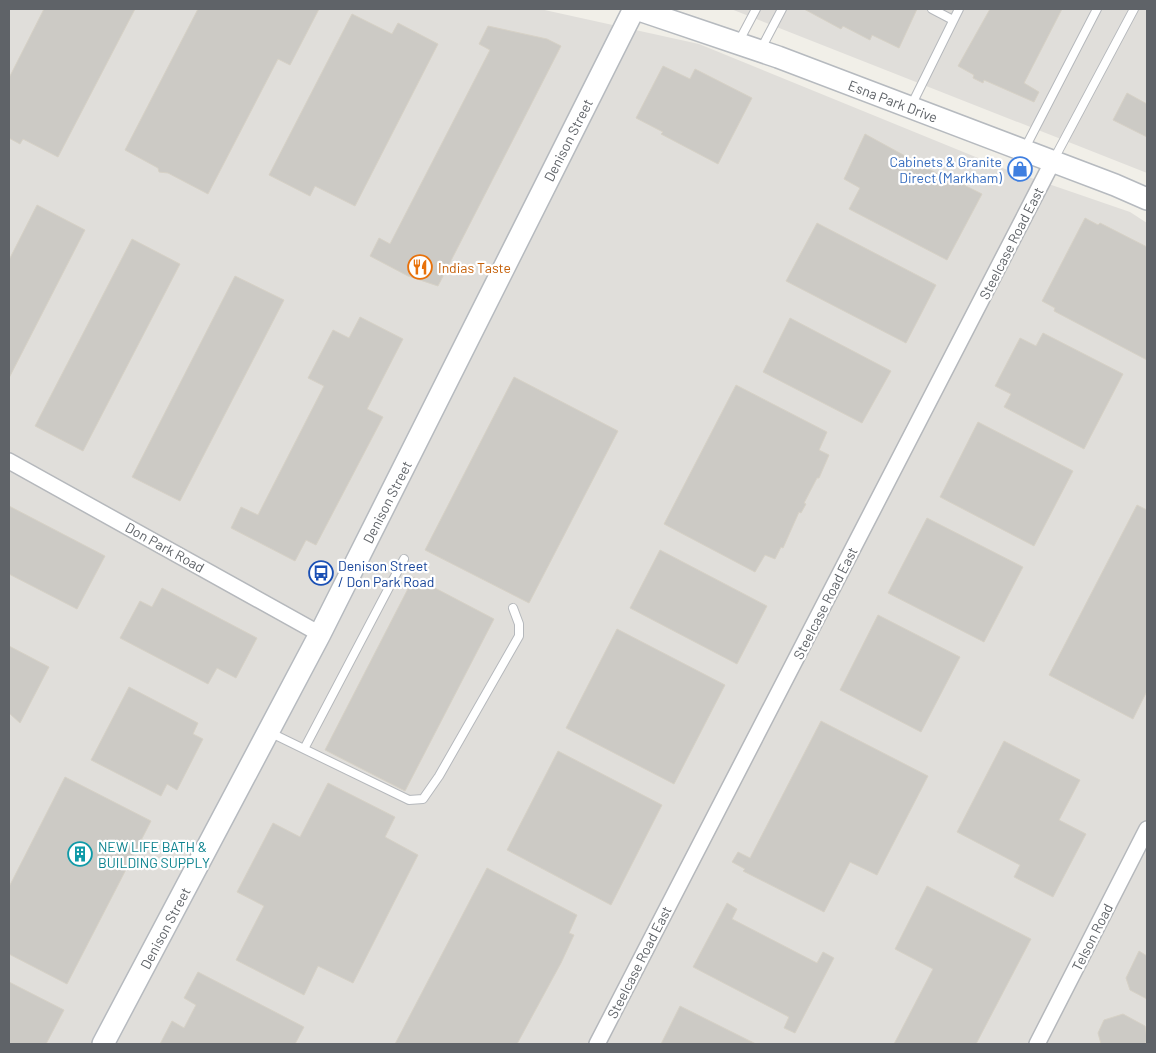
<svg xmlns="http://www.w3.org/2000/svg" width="1156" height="1053" font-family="Barlow,sans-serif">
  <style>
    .industrial { fill: #e0deda }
    .building { fill: #cccac5; stroke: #d6d1c6 }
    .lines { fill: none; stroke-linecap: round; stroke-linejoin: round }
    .lane-casing { stroke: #b5b8bc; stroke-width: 10 }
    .street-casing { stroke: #b5b8bc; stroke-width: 18 }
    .secondary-casing { stroke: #b6babf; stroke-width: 24 }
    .lane { stroke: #fff; stroke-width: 8 }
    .street { stroke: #fff; stroke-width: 15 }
    .secondary { stroke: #fff; stroke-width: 21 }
    .labels { text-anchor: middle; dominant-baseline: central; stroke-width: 4.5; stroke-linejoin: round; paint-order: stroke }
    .street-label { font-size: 14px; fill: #5f6368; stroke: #fff }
    .shop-label { font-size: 14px; fill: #366cbe; stroke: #fff; text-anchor: end }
    .food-label { font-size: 14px; fill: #c56008; stroke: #fff; text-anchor: start }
    .transit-label { font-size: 14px; fill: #164399; stroke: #fff; text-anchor: start }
    .culture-label { font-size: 14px; fill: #0d838f; stroke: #fff; text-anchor: start }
  </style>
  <rect width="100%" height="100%" fill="#f1efe8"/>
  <path class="industrial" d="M9,9H540L699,44L1005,169L1130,212L1147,223V1044H9Z
    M730,9H1147V173L731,9Z"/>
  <path class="building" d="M44,9H135L58,157L23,139L20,144L9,138V78Z
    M198,9H319L290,65L278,59L208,194L168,173L159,172L158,168L125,150Z
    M804,9H917L899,48L872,35L870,40L843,26L841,29Z
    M990,9H1062L1024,83L1039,92L1034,102L984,80L983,83L973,78L974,75L958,66Z
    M352,14L392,34L398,23L438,44L355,206L315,186L310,196L269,175Z
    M488,26L547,39L561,46L438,286L408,276L370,256L379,238L390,244L490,50L479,44Z
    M663,66L690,79L695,69L752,98L718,164L661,134L663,132L636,118Z
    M1127,93L1147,104V137L1113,120Z
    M865,134L947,179L948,177L982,194L947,260L849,209L860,188L844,179Z
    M37,205L85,230L9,378V260Z
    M1085,218L1098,225L1100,223L1147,247V360L1054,311L1055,308L1042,301Z
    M817,223L936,285L906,343L786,281Z
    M132,239L180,264L83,451L35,426Z
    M235,276L284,300L180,501L132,477Z
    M360,317L403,339L367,409L383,417L316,545L306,540L295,561L231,528L241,507L258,515L324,386L308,378L333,330L349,338Z
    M790,318L891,371L862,423L763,372Z
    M1043,333L1123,374L1084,449L1004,407L1011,394L995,386L1020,338L1036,346Z
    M514,377L618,431L529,603L425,550Z
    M736,385L827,432L819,450L829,455L819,478H817L804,503L806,504L801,513L799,512L783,548L781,547L775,559L765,555L755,572L664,524Z
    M978,422L1073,471L1034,546L940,497Z
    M1137,505L1147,510V691L1133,719L1049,675Z
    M9,506L105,556L77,609L9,574Z
    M927,518L1023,567L984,642L888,593Z
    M660,550L767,606L737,664L630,608Z
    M414,577L494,619L405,791L325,750Z
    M162,588L257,638L236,678L217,668L208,684L120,638L140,601L152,607Z
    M878,615L960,657L921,732L840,690Z
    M617,629L725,685L674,784L566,728Z
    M9,646L49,667L20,723L9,713Z
    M129,687L198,723L193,734L203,739L177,790L167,784L161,796L91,760Z
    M821,721L928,776L877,875L850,862L824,912L743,871L745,869L732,862L738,852L750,858Z
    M1004,741L1080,780L1059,820L1086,834L1053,897L1014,877L1020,865L957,832Z
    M558,751L662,805L611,905L507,850Z
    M65,777L151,821L67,984L9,954V887Z
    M328,783L395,817L385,837L418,855L353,983L318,966L304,995L236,960L264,906L237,892L273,823L300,837Z
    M487,868L577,915L569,933L574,935L561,963L517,1044H395Z
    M927,886L1031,939L976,1044H894L933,969L895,949Z
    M727,903L737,909L732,919L817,963L823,952L834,958L795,1033L784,1028L789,1017L693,967Z
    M1139,951L1147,956V999L1130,990L1126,978Z
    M198,972L304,1027L295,1044H160L172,1021L184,1028L196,1005L184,998Z
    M9,982L64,1010L46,1044H9Z
    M680,1006L756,1044H661Z
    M1123,1014L1145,1026L1147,1039L1145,1044H1101L1098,1033L1104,1020Z"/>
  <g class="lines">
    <g class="lane-casing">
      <path id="lane" d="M932,9L953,20
        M738,43L756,9
        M761,49L782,9
        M911,106L959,9
        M1025,148L1097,9
        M1054,159L1134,9
        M269,732L409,800L423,799L439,776L519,636V624L513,608
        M304,749L404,559"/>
    </g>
    <g class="street-casing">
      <path id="street" d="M9,461L320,634
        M597,1044L1053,161
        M1037,1044L1147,829"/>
    </g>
    <g class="secondary-casing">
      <path id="secondary" d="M636,9L778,57L1115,185L1147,199
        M103,1044L320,634L634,9"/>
    </g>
    <use href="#lane" class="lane"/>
    <use href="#street" class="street"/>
    <use href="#secondary" class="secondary"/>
  </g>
  <defs>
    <g id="shop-ring" transform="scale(1.25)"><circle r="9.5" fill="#fff" stroke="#3f7fe0" stroke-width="1.5"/><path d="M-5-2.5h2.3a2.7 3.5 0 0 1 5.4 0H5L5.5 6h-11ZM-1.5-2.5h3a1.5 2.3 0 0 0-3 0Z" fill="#3f7fe0"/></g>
    <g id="restaurant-ring" transform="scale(1.25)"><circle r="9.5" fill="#fff" stroke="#e8710a" stroke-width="1.5"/><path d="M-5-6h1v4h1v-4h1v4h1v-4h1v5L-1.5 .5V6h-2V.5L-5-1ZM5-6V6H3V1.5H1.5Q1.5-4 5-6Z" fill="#e8710a"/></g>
    <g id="bus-ring" transform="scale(1.25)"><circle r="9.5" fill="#fff" stroke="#1a4fb4" stroke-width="1.5"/><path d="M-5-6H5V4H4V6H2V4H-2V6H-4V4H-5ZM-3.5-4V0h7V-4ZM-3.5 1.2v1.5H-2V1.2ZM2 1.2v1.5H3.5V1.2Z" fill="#1a4fb4"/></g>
    <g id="building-ring" transform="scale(1.25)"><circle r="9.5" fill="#fff" stroke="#0f9aa8" stroke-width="1.5"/><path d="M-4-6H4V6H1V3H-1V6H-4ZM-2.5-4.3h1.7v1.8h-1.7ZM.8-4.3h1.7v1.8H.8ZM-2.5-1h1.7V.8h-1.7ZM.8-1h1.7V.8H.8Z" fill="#0f9aa8"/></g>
  </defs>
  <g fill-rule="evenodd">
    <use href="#shop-ring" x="1020" y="169"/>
    <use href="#restaurant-ring" x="420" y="267"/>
    <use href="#bus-ring" x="321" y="573"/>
    <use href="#building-ring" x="80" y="854"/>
  </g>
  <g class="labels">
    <g class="street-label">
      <text transform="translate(893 101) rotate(21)">Esna Park Drive</text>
      <text transform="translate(568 140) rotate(-63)">Denison Street</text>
      <text transform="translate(1011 243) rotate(-63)">Steelcase Road East</text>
      <text transform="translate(387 502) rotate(-63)">Denison Street</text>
      <text transform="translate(165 547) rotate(29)">Don Park Road</text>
      <text transform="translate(825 603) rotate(-63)">Steelcase Road East</text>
      <text transform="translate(165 928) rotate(-62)">Denison Street</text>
      <text transform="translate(1092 937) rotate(-63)">Telson Road</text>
      <text transform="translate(639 962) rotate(-63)">Steelcase Road East</text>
    </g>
    <g class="shop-label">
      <text x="1002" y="161">Cabinets &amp; Granite<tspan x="1002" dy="16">Direct (Markham)</tspan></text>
    </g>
    <g class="food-label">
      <text x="438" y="267">Indias Taste</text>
    </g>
    <g class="transit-label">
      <text x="338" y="565">Denison Street<tspan x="338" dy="16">/ Don Park Road</tspan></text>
    </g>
    <g class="culture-label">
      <text x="98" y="846">NEW LIFE BATH &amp;<tspan x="98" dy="16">BUILDING SUPPLY</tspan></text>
    </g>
  </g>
  <rect width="1156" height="1053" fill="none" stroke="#5f6368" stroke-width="20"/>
</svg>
